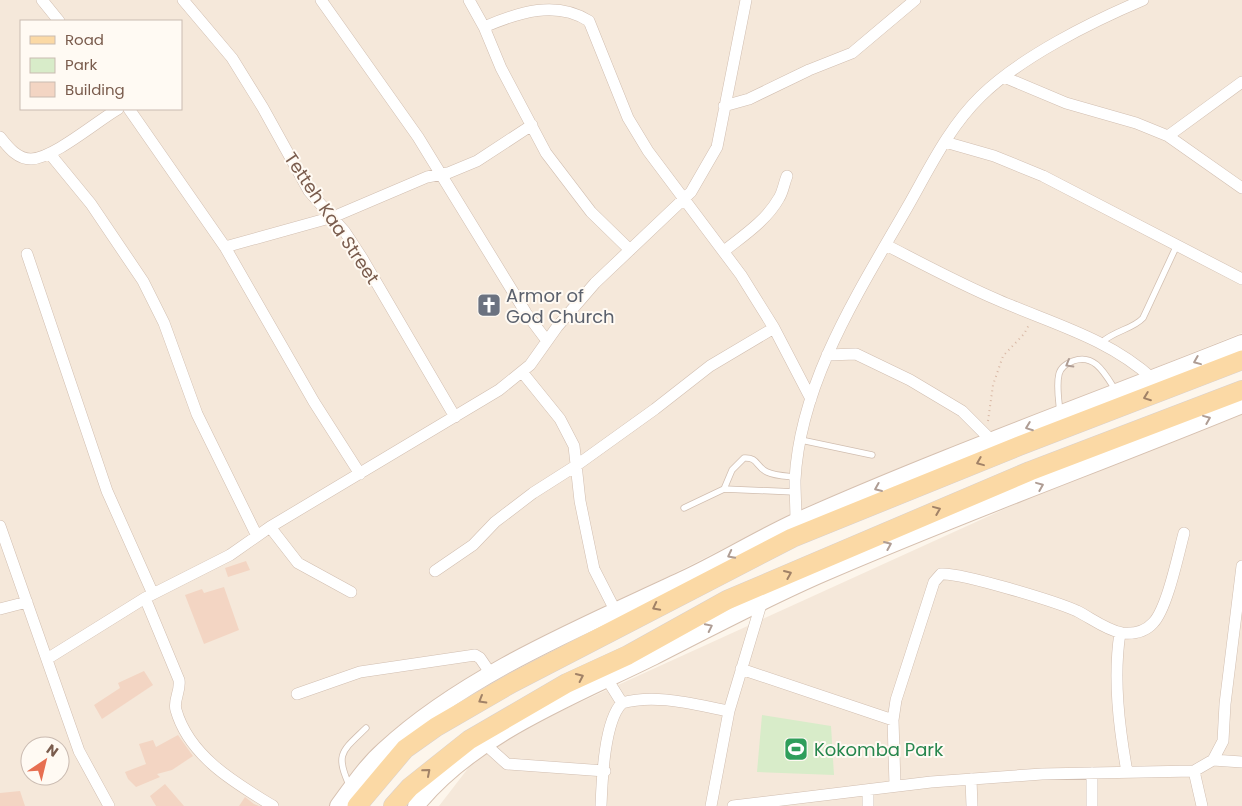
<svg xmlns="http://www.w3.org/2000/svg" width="1242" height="806" font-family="Poppins,sans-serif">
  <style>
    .residential { fill: #f5e8da; fill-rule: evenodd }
    .green { fill: #d8ecc9 }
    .building { fill: #f3d5c3 }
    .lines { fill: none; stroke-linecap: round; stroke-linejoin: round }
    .lane-casing { stroke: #d1beb0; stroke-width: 7 }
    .street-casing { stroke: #d1beb0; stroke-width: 12 }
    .secondary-casing { stroke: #d6c0b0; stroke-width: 18 }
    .primary-casing { stroke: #dad1cd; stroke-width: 20 }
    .path { stroke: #d9b8a5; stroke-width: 2; stroke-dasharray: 1 4; stroke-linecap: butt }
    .lane { stroke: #fff; stroke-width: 5.5 }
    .street { stroke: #fff; stroke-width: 11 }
    .secondary { stroke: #fff; stroke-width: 16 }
    .primary { stroke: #fbd9a5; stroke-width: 19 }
    .oneway { stroke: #af9d94 }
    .oneway2 { stroke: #a18267 }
    .labels { text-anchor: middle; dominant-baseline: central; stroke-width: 4; stroke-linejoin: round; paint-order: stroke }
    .street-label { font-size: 18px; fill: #7a5c4d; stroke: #fffaf3 }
    .worship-label { font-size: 18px; fill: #5b616d; stroke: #fffaf3; text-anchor: start }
    .leisure-label { font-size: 18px; fill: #27864d; stroke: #fffaf3; text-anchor: start }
  </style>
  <rect width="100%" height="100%" fill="#fdf6ec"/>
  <path class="residential" d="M0,0H1242V333L808,506L490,666L331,806H0ZM21,21H181V109H21ZM30,746H60V776H30Z
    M1242,412V806H439L486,745L1156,440Z"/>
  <path class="green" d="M762,715L831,726L834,775L757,772Z"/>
  <path class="building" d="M246,561L250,570L228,577L225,568Z
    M224,587L239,630L204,644L185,595L202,589L204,593Z
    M144,671L153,685L102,719L94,705L120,688L118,683Z
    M178,735L193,756L172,770L157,774L160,777L136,787L128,779L125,772L146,764L139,744L153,740L156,747Z
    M165,784L184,806H156L150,796Z
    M20,791L25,806H0V793Z
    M245,797L254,804L259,806H239Z"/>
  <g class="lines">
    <g class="lane-casing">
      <path id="lane" d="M1102,342C1116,330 1133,329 1143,318L1177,245
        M1060,413C1059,401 1056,386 1059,374C1061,367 1066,364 1073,361C1095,353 1105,374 1116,391
        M801,440L872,455
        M724,489L732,470L744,458C758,457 756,467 767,472C775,476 787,476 796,477
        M684,508L724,489L795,492
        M350,787C335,754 341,752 366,728"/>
    </g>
    <g class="street-casing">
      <path id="street" d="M42,0L59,21
        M183,0L232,58L263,108L309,191L345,232L362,258L455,417
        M321,0L418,137L526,313L547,341
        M469,0L484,27L501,68L546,153L591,212L630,250
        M484,27C519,12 556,0 589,21L628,118L648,151L741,275L774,328L811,399
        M1004,77L1066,103L1136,123L1168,136L1242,188
        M724,106L749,99L809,70L852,53L915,0
        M129,109L225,247L314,402L360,474
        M1168,136L1242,82
        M0,137C8,147 17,159 31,159C54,158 97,121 118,109
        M945,142L994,156L1043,176L1242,279
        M50,154L91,204L143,281L164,323L197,414L257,536
        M886,245C923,264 960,284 998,300C1053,324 1108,338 1153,379
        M225,247L333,217L427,177L448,173L477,161L532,125
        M724,251C743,236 767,220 779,198C783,192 784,183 787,176
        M27,254L107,491L153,594
        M827,355L856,354L910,380L962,411L992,441
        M522,372L560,419L574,446L580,501L594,569L615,610
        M796,522C796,508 795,494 795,480C800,381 860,290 908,206C929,169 949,127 981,96C1021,57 1091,22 1143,0
        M0,526L79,751L109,806
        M270,527L298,563L351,592
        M435,571L473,545L495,522L533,493L577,465L655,409L710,366L774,328
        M145,598L179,680C181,691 173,700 176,710C189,756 235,783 273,806
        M0,609L27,602
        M1120,633C1113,678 1119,727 1127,772
        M47,659L145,598L230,555L270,527L499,390L530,365L557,327L595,283L691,192L717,147L746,0
        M741,669L893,720
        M607,679L622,703
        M297,694L360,672L475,655L480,658L491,674
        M486,745L507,764L605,771
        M1213,760L1242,762
        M1194,771L1202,806
        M1092,773V806
        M971,779L972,806
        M895,785L893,720L896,700L934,582L941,574C960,572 1057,602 1077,611C1091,618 1106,630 1122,633C1133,634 1145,632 1153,623C1167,609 1178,555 1184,533
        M601,806C602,781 604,721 622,703C656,693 696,705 729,711
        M711,806L729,711L762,601
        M733,806L931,782L1042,774L1194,771L1213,760L1223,741L1225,704L1242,566
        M868,806V790"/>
    </g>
    <g class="secondary-casing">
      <path id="secondary" d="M338,806C352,787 366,766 384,750C465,675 582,627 682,580C721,562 758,539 797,521C943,456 1094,402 1242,343
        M416,806C474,734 572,697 653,657C710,628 766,598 824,573C962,513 1103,462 1242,405"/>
    </g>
    <g class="primary-casing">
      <path id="primary" d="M357,806L405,749L436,727L512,683L792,538L1019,446L1242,360
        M393,806L410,787L469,740L567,683L628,655L727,600L1030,471L1242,390"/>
    </g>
    <path class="path" d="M988,421L993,385L1003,356L1024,334L1030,323"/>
    <use href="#lane" class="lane"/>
    <use href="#street" class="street"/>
    <use href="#secondary" class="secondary"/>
    <use href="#primary" class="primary"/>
  </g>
  <defs><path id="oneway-chevron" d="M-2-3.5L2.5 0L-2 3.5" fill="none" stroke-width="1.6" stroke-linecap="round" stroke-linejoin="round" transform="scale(1.25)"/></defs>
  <g class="oneway">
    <use href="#oneway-chevron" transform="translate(1197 361) rotate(158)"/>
    <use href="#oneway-chevron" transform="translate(1069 364) rotate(150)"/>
    <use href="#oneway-chevron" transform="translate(1207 419) rotate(-22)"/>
    <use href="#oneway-chevron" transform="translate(1029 427) rotate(159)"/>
    <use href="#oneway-chevron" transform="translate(1040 486) rotate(-22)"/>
    <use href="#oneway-chevron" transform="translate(878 488) rotate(157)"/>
    <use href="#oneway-chevron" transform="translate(888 545) rotate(-23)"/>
    <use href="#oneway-chevron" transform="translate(731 555) rotate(153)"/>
    <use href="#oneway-chevron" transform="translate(709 627) rotate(-26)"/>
  </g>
  <g class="oneway2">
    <use href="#oneway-chevron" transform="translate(1147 397) rotate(159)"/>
    <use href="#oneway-chevron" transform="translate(980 462) rotate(158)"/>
    <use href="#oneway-chevron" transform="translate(937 510) rotate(-22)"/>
    <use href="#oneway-chevron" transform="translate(788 574) rotate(-23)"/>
    <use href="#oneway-chevron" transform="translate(656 607) rotate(153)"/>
    <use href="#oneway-chevron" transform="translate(580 677) rotate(-25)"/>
    <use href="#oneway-chevron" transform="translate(482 700) rotate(150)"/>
    <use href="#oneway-chevron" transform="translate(427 772) rotate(-41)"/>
  </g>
  <defs>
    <g id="church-square" transform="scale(1.25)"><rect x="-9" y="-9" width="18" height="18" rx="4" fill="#6b7280" stroke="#fffaf3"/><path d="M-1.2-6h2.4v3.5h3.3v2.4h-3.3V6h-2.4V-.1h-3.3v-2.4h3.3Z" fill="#fff"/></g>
    <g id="stadium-square" transform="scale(1.25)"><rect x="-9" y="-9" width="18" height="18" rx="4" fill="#2e9e5b" stroke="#fffaf3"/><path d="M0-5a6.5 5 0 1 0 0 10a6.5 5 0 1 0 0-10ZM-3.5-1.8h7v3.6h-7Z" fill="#fff"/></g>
  </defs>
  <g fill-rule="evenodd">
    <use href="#church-square" x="489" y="305"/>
    <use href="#stadium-square" x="796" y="749"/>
  </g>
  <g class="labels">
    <g class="street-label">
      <text transform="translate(332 218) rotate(56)">Tetteh Kaa Street</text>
    </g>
    <g class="worship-label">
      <text x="506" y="295">Armor of<tspan x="506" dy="21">God Church</tspan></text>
    </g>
    <g class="leisure-label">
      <text x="814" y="749">Kokomba Park</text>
    </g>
  </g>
  <rect x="20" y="20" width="162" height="90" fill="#fffaf3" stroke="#cabbb1"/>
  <rect x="30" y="36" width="25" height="8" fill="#fbd9a5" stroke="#cabbb1"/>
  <text x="65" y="45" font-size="15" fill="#7a5c4d">Road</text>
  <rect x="30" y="58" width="25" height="15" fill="#d8ecc9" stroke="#cabbb1"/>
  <text x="65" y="70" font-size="15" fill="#7a5c4d">Park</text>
  <rect x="30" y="82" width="25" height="15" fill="#f3d5c3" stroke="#cabbb1"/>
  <text x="65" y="95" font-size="15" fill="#7a5c4d">Building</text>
  <g transform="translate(45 761) rotate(35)"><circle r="24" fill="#fffaf3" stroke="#cabbb1"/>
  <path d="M0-4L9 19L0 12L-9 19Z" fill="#e76f51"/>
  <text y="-8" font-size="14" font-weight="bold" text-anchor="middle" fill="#7a5c4d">N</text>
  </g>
</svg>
